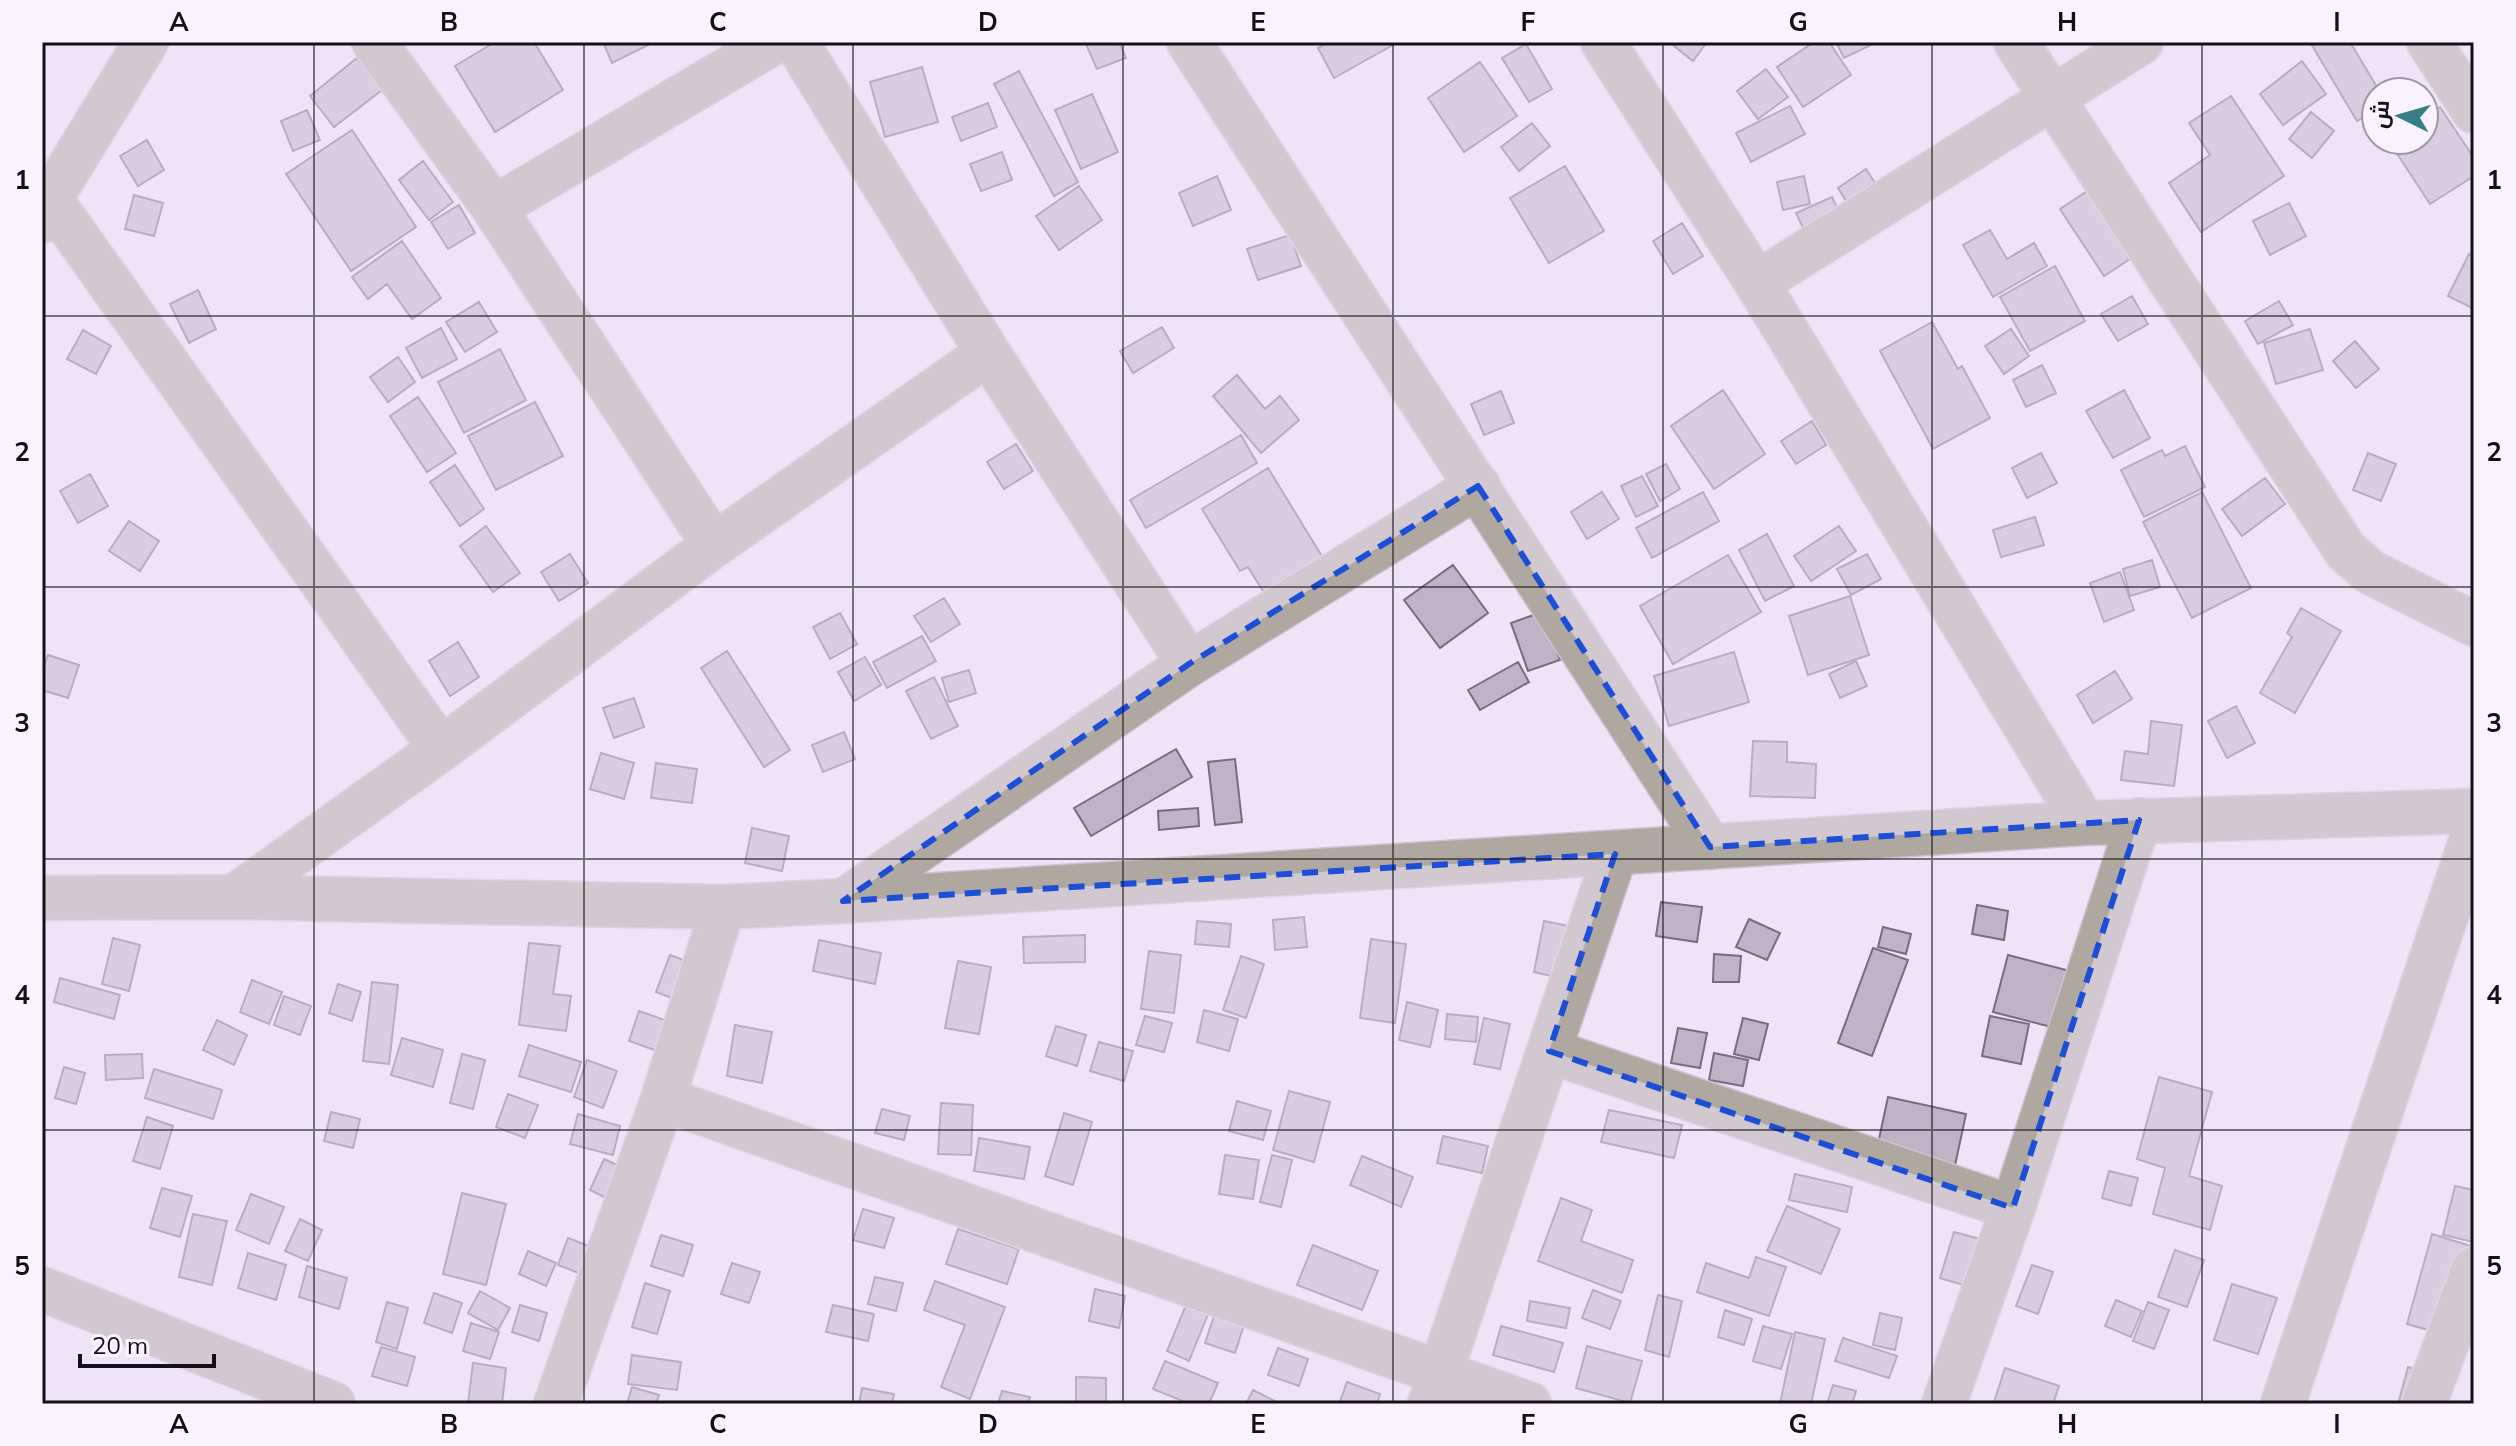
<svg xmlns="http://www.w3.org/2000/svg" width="2516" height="1446" font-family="Mulish,Cairo,sans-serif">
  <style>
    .building { fill: #bfb4c6; stroke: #776d7d; stroke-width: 2 }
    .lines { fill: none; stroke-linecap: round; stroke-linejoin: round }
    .minor-casing { stroke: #cbc2d3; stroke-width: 47 }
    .minor { stroke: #afa8a1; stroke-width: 44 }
    .marked { fill: none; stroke: #1d4ed8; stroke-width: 6; stroke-dasharray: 16 10; stroke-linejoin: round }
    .grid { fill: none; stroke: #141017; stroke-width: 2; stroke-opacity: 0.55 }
    .neatline { fill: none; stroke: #141017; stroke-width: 3 }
    .grid-label { font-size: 26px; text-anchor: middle; font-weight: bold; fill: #141017 }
  </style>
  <rect width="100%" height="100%" fill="#eee4f7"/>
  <path class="building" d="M495,42H534L563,90L495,132L455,66Z
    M603,42H646L648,45L612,63Z
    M1085,42H1119L1126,58L1097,69Z
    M1329,42H1391L1393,45L1334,78L1318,48Z
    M1669,42H1707L1693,61Z
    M1814,42H1829L1851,75L1803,107L1777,67Z
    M1836,42H1877L1844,58Z
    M2310,42H2350L2380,92H2376V109L2357,121Z
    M1526,44L1552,89L1529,102L1502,58Z
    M357,58L382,90L334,127L310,96Z
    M2302,61L2326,94L2283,125L2260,94Z
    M1480,62L1517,116L1464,152L1428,98Z
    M922,67L938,122L885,137L870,82Z
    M1766,69L1788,97L1758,119L1737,91Z
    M1019,71L1078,182L1054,196L994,84Z
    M1092,94L1118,152L1081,169L1055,110Z
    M2231,96L2284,176L2201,232L2169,183L2210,155L2189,123Z
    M988,103L997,127L961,141L952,117Z
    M1790,106L1805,134L1751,162L1736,133Z
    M2440,107L2474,158V176L2430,204L2388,140H2424V117Z
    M307,110L320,140L293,151L281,121Z
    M2311,112L2334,131L2312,158L2289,139Z
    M1532,123L1550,146L1519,171L1501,147Z
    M352,130L416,227L351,271L286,174Z
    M147,140L164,170L138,186L120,156Z
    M1002,152L1012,180L981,191L970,164Z
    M423,161L453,202L429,220L399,180Z
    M1565,166L1604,231L1549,263L1510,198Z
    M1866,169L1892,209L1863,228L1838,188Z
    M1217,176L1231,210L1193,226L1179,193Z
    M1804,176L1810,204L1783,210L1777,182Z
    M1079,186L1102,220L1059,250L1036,216Z
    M2089,190L2133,257L2104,276L2060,209Z
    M134,195L163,203L154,236L125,229Z
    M1832,197L1847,229L1812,247L1796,213Z
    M2289,203L2306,236L2270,255L2253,221Z
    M459,205L475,233L448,249L431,222Z
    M1682,223L1703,256L1673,274L1653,241Z
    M1990,230L2007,259L2034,243L2047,266L1993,297L1963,245Z
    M1290,235L1301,266L1258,280L1247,249Z
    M402,241L441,298L412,319L387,284L368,299L352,277Z
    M2469,254L2474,257V309L2448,296Z
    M2055,266L2085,321L2030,351L2000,297Z
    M198,290L216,329L189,343L170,304Z
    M2132,296L2148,324L2118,341L2101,314Z
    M2279,301L2293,325L2258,344L2245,321Z
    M479,302L497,332L465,352L446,322Z
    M1932,322L1958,369L1962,366L1990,418L1933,449L1880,351Z
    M1162,327L1174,348L1133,373L1120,351Z
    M441,328L457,359L422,378L406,348Z
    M2011,329L2029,356L2004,374L1985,346Z
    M2310,329L2323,370L2276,384L2264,343Z
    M83,330L111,346L96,374L67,359Z
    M2355,341L2379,369L2356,388L2333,361Z
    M500,349L526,400L464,433L438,382Z
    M398,357L415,382L388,402L370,377Z
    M2042,365L2056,393L2026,407L2013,380Z
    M1237,375L1265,409L1280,396L1299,420L1261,453L1213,396Z
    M1723,390L1765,454L1714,489L1671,426Z
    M2124,390L2150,438L2113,458L2086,411Z
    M1501,391L1514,423L1484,435L1471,404Z
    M418,397L456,453L427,472L390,416Z
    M535,402L563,456L496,490L468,436Z
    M1812,421L1826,445L1796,464L1781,441Z
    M1241,435L1257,463L1146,528L1130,500Z
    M1016,444L1033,471L1004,489L987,462Z
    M2185,446L2205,487L2144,517L2121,470L2162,450L2165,456Z
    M2041,453L2057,483L2027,498L2012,468Z
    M2368,453L2396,464L2381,501L2353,490Z
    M1666,464L1680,489L1660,501L1646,474Z
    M455,465L484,509L460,526L430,482Z
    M1268,468L1326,563L1268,599L1248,567L1240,571L1202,509Z
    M90,474L108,506L78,523L60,491Z
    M1642,476L1658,506L1636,517L1621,486Z
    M2265,478L2285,504L2242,536L2222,509Z
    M1602,492L1619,519L1587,539L1571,512Z
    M1703,492L1719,521L1652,558L1636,528Z
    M2202,492L2251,588L2192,618L2143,522Z
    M2035,517L2044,545L2001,557L1993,530Z
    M129,521L159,541L140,571L109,551Z
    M486,526L520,573L493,592L460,546Z
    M1839,526L1856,551L1811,581L1794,556Z
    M1767,534L1794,586L1765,601L1739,550Z
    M570,554L588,583L559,601L541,572Z
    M1867,554L1881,579L1851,595L1837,569Z
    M1728,555L1761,612L1673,664L1640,606Z
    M2152,560L2160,587L2130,596L2123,569Z
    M1453,565L1488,613L1440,648L1404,600Z
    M2120,572L2134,610L2104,622L2090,583Z
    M1850,596L1869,655L1808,675L1789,616Z
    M944,598L960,624L931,642L914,616Z
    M2301,608L2341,631L2295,713L2260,693L2292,637L2287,633Z
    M1542,612L1560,660L1528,671L1511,623Z
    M840,613L857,644L830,659L813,627Z
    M922,636L936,661L887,688L873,662Z
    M458,642L479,677L450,696L429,661Z
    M727,651L790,750L764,767L701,668Z
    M1734,652L1749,702L1669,726L1654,676Z
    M48,655L79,665L68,698L42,690V671Z
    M865,657L881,685L854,701L838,672Z
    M1856,661L1867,686L1840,698L1829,674Z
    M1518,662L1529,682L1480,710L1468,690Z
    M969,670L976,693L949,702L942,678Z
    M2115,671L2132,699L2093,723L2077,695Z
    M934,677L958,726L931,739L906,691Z
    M634,698L644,727L614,738L603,708Z
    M2236,706L2255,743L2227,758L2208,721Z
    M2151,721L2182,725L2174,786L2121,780L2125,751L2148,754Z
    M844,732L855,759L823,772L812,745Z
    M1753,741L1787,742V762L1816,764L1815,798L1750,796Z
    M1176,749L1192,777L1091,836L1074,808Z
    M601,753L634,763L624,799L590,789Z
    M1235,759L1242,822L1215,825L1208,762Z
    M656,763L697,769L692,803L651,798Z
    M1198,808L1199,826L1159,830L1158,811Z
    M752,828L789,836L782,871L745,863Z
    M1661,902L1702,907L1697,942L1656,936Z
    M1977,905L2008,911L2004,940L1972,934Z
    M1304,917L1307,947L1275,950L1273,920Z
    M1749,919L1780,933L1767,960L1736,947Z
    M1197,921L1231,924L1229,947L1195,944Z
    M1544,921L1574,927L1564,979L1534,972Z
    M1883,927L1911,934L1906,954L1878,947Z
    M1085,935V962L1024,963L1023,937Z
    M113,938L140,945L129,991L102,984Z
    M1371,939L1406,944L1395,1023L1360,1018Z
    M819,940L881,953L875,984L813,971Z
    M529,943L560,946L553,994L571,996L566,1031L519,1025Z
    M1873,948L1908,960L1872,1056L1838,1043Z
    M1149,951L1181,955L1174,1013L1141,1009Z
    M1714,954L1741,956L1739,982H1713Z
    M670,955L697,965L682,1002L656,992Z
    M2008,955L2074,972L2059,1029L1993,1012Z
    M1241,956L1264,964L1246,1018L1223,1010Z
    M958,961L991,967L979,1034L945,1028Z
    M60,978L120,995L114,1019L54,1002Z
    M252,980L282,992L269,1024L240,1012Z
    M372,982L398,985L389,1064L363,1061Z
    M338,984L361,992L352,1021L329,1013Z
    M284,996L311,1006L300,1035L274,1025Z
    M1407,1002L1438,1010L1430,1047L1399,1040Z
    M1204,1010L1238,1019L1229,1051L1197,1042Z
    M639,1011L670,1022L660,1052L629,1041Z
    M1447,1014L1478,1017L1476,1042L1445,1039Z
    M1145,1016L1172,1023L1164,1052L1136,1045Z
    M1990,1016L2029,1024L2021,1064L1982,1056Z
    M1484,1018L1510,1024L1500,1069L1474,1064Z
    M1743,1018L1768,1024L1759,1060L1734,1054Z
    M217,1020L247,1035L234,1065L203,1050Z
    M735,1025L772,1032L762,1083L727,1076Z
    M1056,1026L1086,1035L1077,1066L1046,1056Z
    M1678,1028L1707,1033L1700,1068L1671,1063Z
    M402,1038L443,1050L433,1087L391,1075Z
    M1099,1042L1133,1051L1124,1081L1090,1071Z
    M529,1045L581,1062L571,1092L519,1076Z
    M1714,1053L1748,1060L1743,1086L1709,1080Z
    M142,1054L143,1078L106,1080L105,1055Z
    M462,1054L485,1060L473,1109L450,1103Z
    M587,1060L617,1071L603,1108L574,1097Z
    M64,1067L85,1073L76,1104L55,1098Z
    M154,1069L222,1090L213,1119L145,1098Z
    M2159,1077L2212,1092L2189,1176L2222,1186L2210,1230L2153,1214L2165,1168L2137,1159Z
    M1289,1091L1330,1102L1314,1162L1273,1150Z
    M508,1094L538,1105L525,1138L496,1127Z
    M1888,1097L1966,1114L1954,1170L1876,1153Z
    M1237,1101L1271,1111L1263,1140L1229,1131Z
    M941,1103L973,1105L971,1155L938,1154Z
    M882,1109L910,1116L904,1140L875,1133Z
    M1609,1110L1682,1125L1674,1158L1601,1142Z
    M331,1112L360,1119L353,1148L324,1141Z
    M1064,1113L1092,1122L1073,1185L1045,1176Z
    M578,1114L620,1126L613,1155L570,1144Z
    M147,1117L173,1126L160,1169L133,1161Z
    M1443,1136L1488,1146L1482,1173L1437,1163Z
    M979,1138L1030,1147L1024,1179L974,1171Z
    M1225,1155L1259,1160L1253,1199L1219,1194Z
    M1272,1155L1292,1160L1281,1207L1260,1202Z
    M1362,1156L1413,1177L1401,1207L1350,1185Z
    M604,1159L628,1170L614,1202L590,1190Z
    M2109,1171L2138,1178L2131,1206L2102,1198Z
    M1795,1174L1852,1187L1847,1212L1789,1200Z
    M2455,1186L2474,1190V1242L2443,1235Z
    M162,1188L192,1196L180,1237L150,1228Z
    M462,1193L506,1204L486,1285L443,1274Z
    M251,1194L284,1207L269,1244L236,1230Z
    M1561,1198L1592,1210L1581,1241L1633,1260L1622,1293L1538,1261Z
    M1787,1206L1840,1229L1821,1274L1767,1251Z
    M863,1209L894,1218L884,1248L853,1240Z
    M193,1214L227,1221L212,1285L179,1277Z
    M300,1219L322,1230L308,1261L285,1251Z
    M958,1229L1019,1249L1007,1284L946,1264Z
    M1954,1232L1980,1239L1967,1286L1940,1278Z
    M2432,1234L2474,1247V1291L2460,1339L2407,1324Z
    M661,1235L693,1245L683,1276L651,1266Z
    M568,1238L599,1250L589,1277L558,1265Z
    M1313,1245L1378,1271L1362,1310L1297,1285Z
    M2175,1250L2204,1260L2187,1307L2158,1297Z
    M528,1251L556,1263L546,1286L519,1274Z
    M248,1253L286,1265L276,1300L238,1288Z
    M1756,1257L1786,1267L1769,1316L1697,1292L1706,1263L1749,1278Z
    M732,1263L760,1272L749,1303L721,1294Z
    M2032,1265L2053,1272L2038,1314L2016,1306Z
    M307,1266L347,1278L339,1309L299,1297Z
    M875,1277L903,1283L896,1311L868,1304Z
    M935,1281L1005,1307L970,1399L941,1387L965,1325L924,1310Z
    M645,1283L670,1291L657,1334L632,1327Z
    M2232,1284L2277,1298L2258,1354L2214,1340Z
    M1095,1289L1125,1296L1119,1328L1089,1321Z
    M1593,1290L1621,1301L1610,1329L1582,1318Z
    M480,1291L510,1308L498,1330L468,1313Z
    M434,1293L462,1303L452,1333L424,1323Z
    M1658,1295L1682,1301L1669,1357L1645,1350Z
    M2116,1300L2142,1311L2131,1337L2105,1326Z
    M1530,1301L1570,1308L1566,1328L1527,1321Z
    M387,1302L408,1308L397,1349L376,1342Z
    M2148,1302L2169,1310L2154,1349L2133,1341Z
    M520,1305L547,1313L539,1341L512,1332Z
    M833,1305L874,1314L868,1341L826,1332Z
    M1186,1305L1208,1314L1189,1361L1167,1351Z
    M1725,1310L1752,1319L1744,1345L1718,1337Z
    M1880,1313L1902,1318L1895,1350L1873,1345Z
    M1214,1316L1244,1325L1235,1353L1205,1343Z
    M471,1323L499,1332L490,1359L463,1351Z
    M1501,1326L1563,1343L1554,1372L1493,1355Z
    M1763,1326L1792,1334L1781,1369L1753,1361Z
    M1795,1332L1825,1339L1811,1404H1780Z
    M1843,1338L1897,1356L1889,1378L1835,1361Z
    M1587,1346L1642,1361L1630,1403L1576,1388Z
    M381,1347L415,1357L407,1386L372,1376Z
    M1278,1348L1308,1359L1299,1386L1268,1375Z
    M632,1355L681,1362L677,1390L628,1384Z
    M1165,1361L1218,1383L1209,1404H1190L1153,1389Z
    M473,1363L506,1368L502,1404H468Z
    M2408,1367L2435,1375L2427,1404H2398Z
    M2005,1368L2059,1386L2053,1404L1994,1402Z
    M1076,1377L1106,1378V1404H1076Z
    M1347,1382L1380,1394L1377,1404H1339Z
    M1833,1385L1856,1391L1852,1404H1827Z
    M632,1387L659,1395L656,1404H627Z
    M862,1388L894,1394L892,1404H859Z
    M1253,1390L1281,1404H1246Z
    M1002,1391L1030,1397L1028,1404H998Z"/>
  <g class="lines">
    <g class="minor-casing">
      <path id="minor" d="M1189,42L1710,847
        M1603,42L1757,283L2084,823
        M2016,42L2346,551L2370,572L2474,624
        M2429,42L2474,111
        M50,199L441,749
        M494,208L774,42
        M42,221L50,199L146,42
        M1757,283L2141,42
        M988,353L1189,664
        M714,545L988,353L796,42
        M234,897L441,749L714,545L494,208L374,42
        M42,898L234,897L723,907L843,901L2084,823L2474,811
        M844,901L1189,664L1478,486
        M1549,1051L2013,1208
        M663,1099L1529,1404
        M42,1289L333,1404
        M556,1404L663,1099L723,907
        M1430,1404L1615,854
        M1944,1404L2013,1208L2139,820
        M2283,1404L2474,832
        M2424,1404L2474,1269"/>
    </g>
    <use href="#minor" class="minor"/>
  </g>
  <path d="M0 0H2516V1446H0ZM1478,486L1710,847L2139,820L2013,1208L1549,1051L1615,854L843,901L1189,664Z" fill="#eee4f7" fill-opacity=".55" fill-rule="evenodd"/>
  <path class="marked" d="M1478,486L1710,847L2139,820L2013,1208L1549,1051L1615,854L843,901L1189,664Z"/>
  <path class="grid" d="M314,42V1404M584,42V1404M853,42V1404M1123,42V1404M1393,42V1404M1663,42V1404M1932,42V1404M2202,42V1404M42,316H2474M42,587H2474M42,859H2474M42,1130H2474"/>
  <rect width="2516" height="1446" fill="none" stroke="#f9f3ff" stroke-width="88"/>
  <g transform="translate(2400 116) rotate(275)"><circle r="38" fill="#f9f3ff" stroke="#9d98a2" stroke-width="2"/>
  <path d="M0-6L14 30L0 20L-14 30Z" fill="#367d88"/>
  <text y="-12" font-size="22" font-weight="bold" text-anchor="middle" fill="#141017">ش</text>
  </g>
  <path d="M80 1354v12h134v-12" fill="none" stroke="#141017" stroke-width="4"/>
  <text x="92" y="1354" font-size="24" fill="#141017" stroke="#f9f3ff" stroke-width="6" paint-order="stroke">20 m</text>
  <rect x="44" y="44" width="2428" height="1358" class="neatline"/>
  <g class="grid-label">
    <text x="179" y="31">A</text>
    <text x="449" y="31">B</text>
    <text x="718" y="31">C</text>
    <text x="988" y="31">D</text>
    <text x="1258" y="31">E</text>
    <text x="1528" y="31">F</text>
    <text x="1798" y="31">G</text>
    <text x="2067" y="31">H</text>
    <text x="2337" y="31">I</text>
    <text x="22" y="189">1</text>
    <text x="2494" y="189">1</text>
    <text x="22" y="461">2</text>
    <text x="2494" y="461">2</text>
    <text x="22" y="732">3</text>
    <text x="2494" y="732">3</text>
    <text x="22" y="1004">4</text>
    <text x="2494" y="1004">4</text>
    <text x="22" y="1275">5</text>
    <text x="2494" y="1275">5</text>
    <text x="179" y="1433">A</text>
    <text x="449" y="1433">B</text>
    <text x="718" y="1433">C</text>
    <text x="988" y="1433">D</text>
    <text x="1258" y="1433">E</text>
    <text x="1528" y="1433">F</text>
    <text x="1798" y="1433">G</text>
    <text x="2067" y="1433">H</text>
    <text x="2337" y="1433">I</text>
  </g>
</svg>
